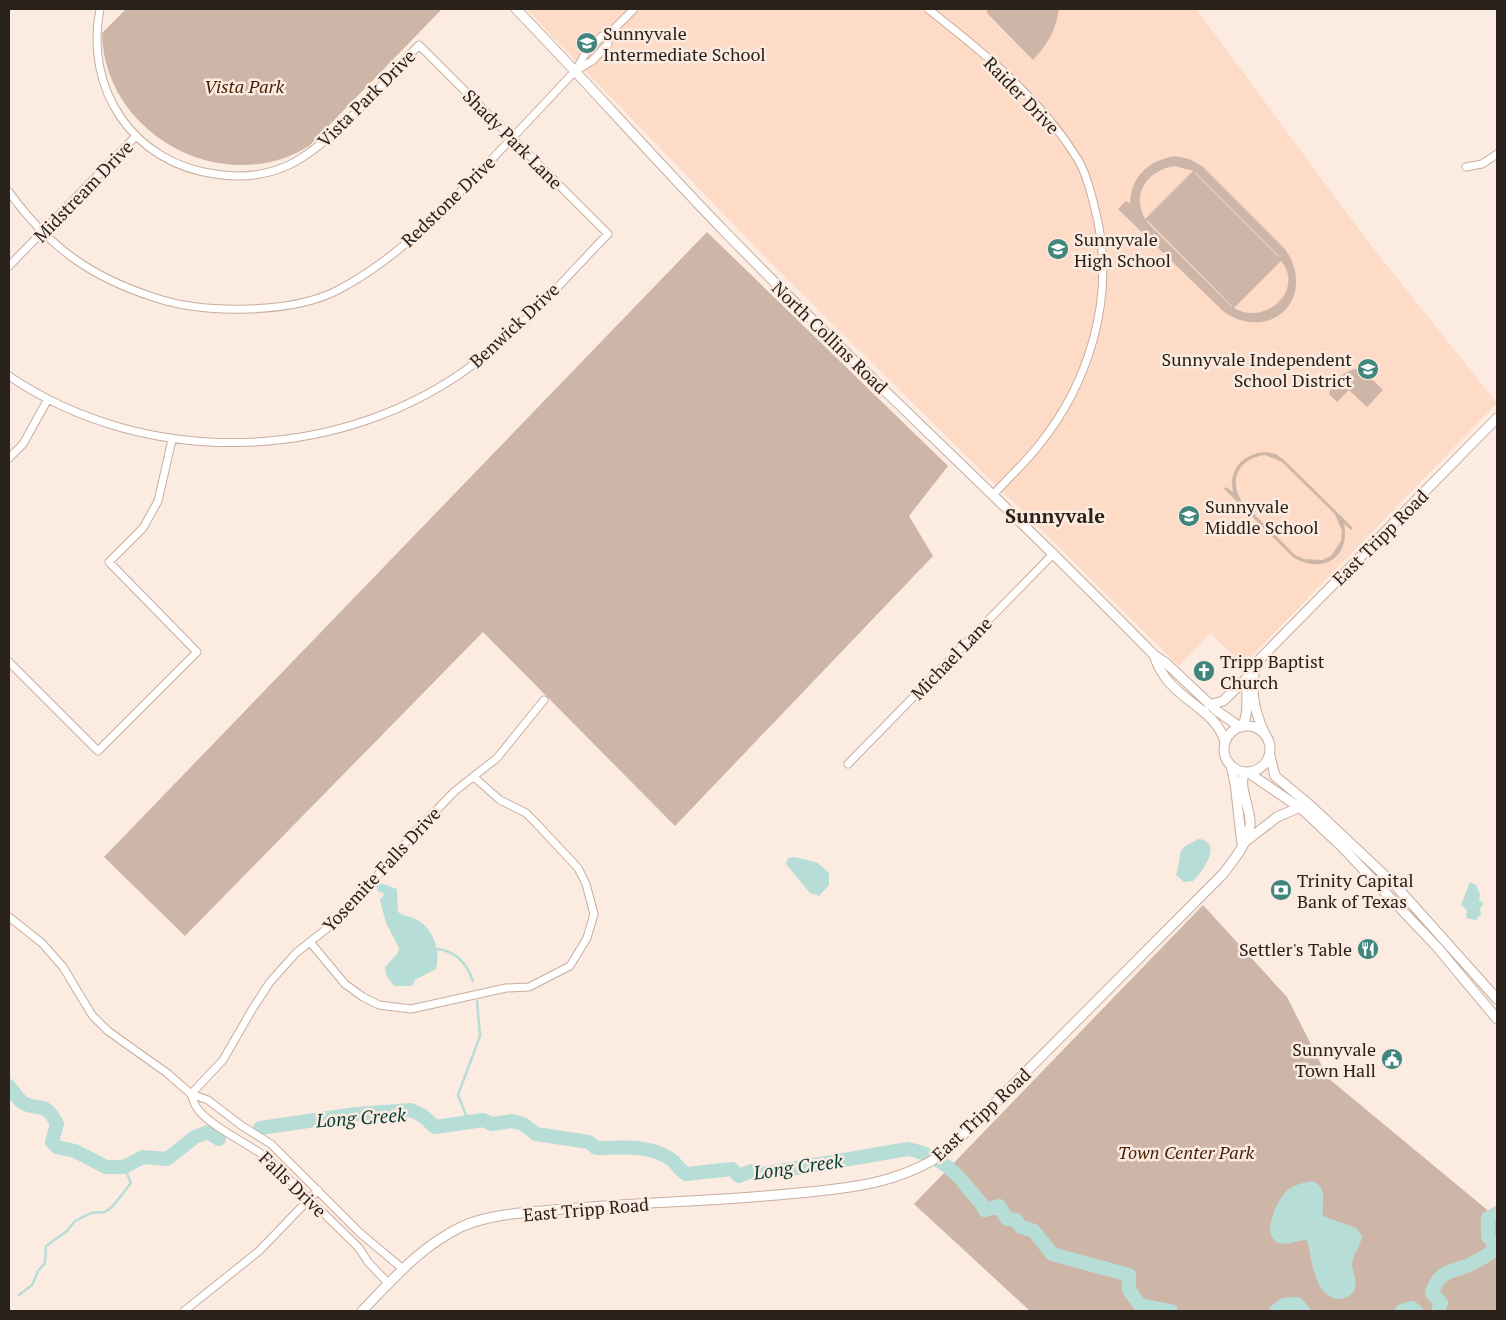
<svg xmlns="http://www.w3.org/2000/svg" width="1506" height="1320" font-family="'PT Serif',serif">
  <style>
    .built { fill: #fddbc7 }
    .green { fill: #cdb6a8; fill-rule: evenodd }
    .water { fill: #b6ded7 }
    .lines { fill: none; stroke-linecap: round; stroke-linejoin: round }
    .stream { stroke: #b6ded7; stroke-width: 2.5 }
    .river { stroke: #b6ded7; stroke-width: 14 }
    .minor-casing { stroke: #c7ae9e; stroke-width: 9 }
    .tertiary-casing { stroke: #c7ae9e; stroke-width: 11 }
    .minor { stroke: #fff; stroke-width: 7 }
    .tertiary { stroke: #fff; stroke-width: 9 }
    .labels { text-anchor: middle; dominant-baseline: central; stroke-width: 5; stroke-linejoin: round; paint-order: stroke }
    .poi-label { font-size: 18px; fill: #2b211b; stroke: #fbebe1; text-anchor: start }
    .park-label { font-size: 18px; font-style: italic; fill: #4b2304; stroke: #fbebe1 }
    .street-label { font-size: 18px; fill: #2b211b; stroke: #fbebe1 }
    .water-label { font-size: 19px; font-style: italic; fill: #003e37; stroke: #fbebe1 }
    .quarter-label { font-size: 20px; font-weight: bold; fill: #2b211b; stroke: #fbebe1 }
  </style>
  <rect width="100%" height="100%" fill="#fbebe1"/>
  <path class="built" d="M526,9H1196L1366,239L1497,403L1243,665L1210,633L1179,666L767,259Z"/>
  <path class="green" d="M126,9H442L309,146C224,199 104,135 102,33Z
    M987,9H1059C1056,30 1048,44 1033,60L987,13Z
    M1175,156L1189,159L1202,166L1285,249C1318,296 1272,344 1224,312L1118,209L1126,201L1130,204C1131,176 1148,161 1175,156ZM1175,166L1193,171L1145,219C1131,193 1148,170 1175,166ZM1195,172L1279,256V257L1195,173ZM1147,220L1232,306V307L1147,222ZM1281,261C1305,289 1266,327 1234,308Z
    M707,232L948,466L909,516L933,556L675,826L483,632L185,936L104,857Z
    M1355,369H1362L1383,390L1367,407L1349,390L1337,402L1329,394C1332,379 1342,373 1355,369Z
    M1265,452L1276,454L1284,460L1353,528L1351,530L1344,524C1351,558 1321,575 1293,557L1224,489L1226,487L1233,492C1228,469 1243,454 1265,452ZM1265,455L1282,462L1335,514L1342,531L1341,541L1331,556L1322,560L1304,559L1295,555L1242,502C1228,480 1239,458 1265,455Z
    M1203,905L1287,997L1328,1078L1497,1218V1311H1030L914,1204Z"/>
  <path class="water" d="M1199,839C1224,842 1202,873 1193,881L1184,882L1176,875C1184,852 1172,851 1199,839Z
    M795,857L818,863L829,873V885L819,896L810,893L786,864L788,858Z
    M378,882L397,889L398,912C403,916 408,916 413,918C433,926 441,950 436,969L415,980L412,986H394L386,975L385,967L398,953L399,948L386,923L380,900L385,894L378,891L376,885Z
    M1470,882L1476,885L1480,894L1479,901L1483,902V905L1480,908L1481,914L1476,920L1466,918L1467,910L1461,905Z
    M1312,1181C1329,1187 1321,1202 1323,1216L1356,1228L1362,1236C1361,1246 1352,1254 1352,1265C1353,1273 1358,1283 1354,1291C1351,1296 1346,1298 1341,1299C1315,1300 1312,1261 1308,1243L1306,1240C1296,1240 1289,1246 1279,1243C1259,1236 1278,1197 1289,1189C1296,1184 1304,1183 1312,1181Z"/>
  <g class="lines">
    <path class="stream" d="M437,949C456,951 467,964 473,981
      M469,1122L458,1095L480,1036L477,1001
      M19,1295L32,1285L38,1271L45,1263L46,1246L67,1231L75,1221L91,1213L105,1212L112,1207L131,1183L124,1167"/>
    <path class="river" d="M9,1086C13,1091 17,1098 22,1102C38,1113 44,1098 57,1124L52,1142L57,1147L75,1151L106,1167H124L143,1157L167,1159L195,1137L208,1132L219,1139
      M260,1128L356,1114L411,1110L423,1116L435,1127L483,1120L492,1124L512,1121L523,1124L536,1134L589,1142L596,1148C621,1148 647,1144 669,1158C676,1162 679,1170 686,1174L732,1169L739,1176L751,1171L761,1174L908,1149C934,1154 953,1168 968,1188C975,1197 980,1200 985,1210L999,1206L1007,1219L1016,1220L1021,1227L1034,1231L1052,1254L1129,1275V1290L1140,1305L1171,1311
      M1276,1311L1284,1305L1297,1304L1303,1311
      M1402,1311L1412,1308L1416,1311
      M1438,1311L1441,1303L1432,1293C1439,1269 1452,1273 1471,1264C1478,1261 1485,1256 1492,1252L1495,1243L1488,1237V1218L1497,1213"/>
    <g class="minor-casing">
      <path id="minor" d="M928,9C983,52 1039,97 1077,158C1088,176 1093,201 1098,222C1114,300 1089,383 1039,445C1025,463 1008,478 993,495
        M577,70L592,61L608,44V35
        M1466,167L1482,164L1497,154
        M9,192C49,247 90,277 156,298C204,314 292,314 338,290C390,263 431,222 472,180C507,144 541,107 576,70L585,54L602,36L608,35L634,9
        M9,266L136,136
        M9,376C148,470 344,464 478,361C526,325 566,277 608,234L419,45C383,82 335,142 289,165C265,176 240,178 215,174C133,163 84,89 100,9
        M9,458L23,444L48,399
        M9,662L98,751L197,652L109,562L143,528L158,501L172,440
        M848,764L1054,553
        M9,917L42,943L63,967L92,1015L108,1031L167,1073L191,1094L208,1100L242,1126L271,1144L360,1233L403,1269
        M310,942L345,984L363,997L379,1005L411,1009L506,988L529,987L570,966L587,938L594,914L586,884L578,868L537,824L526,813L500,800L474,777
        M191,1094L223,1060L253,1008L270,982L296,953L340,918L417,830L455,791L497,758L544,700
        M191,1094C193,1098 194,1104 197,1108C208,1125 249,1144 267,1158L359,1248L368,1262L389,1284
        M184,1311L259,1251L318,1190"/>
    </g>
    <g class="tertiary-casing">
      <path id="tertiary" d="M516,9C588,83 656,161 728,235C867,378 1015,512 1154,655L1166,663L1217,711L1240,727
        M1154,655C1168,701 1214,704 1225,742
        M1256,666C1249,688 1255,714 1265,734
        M1209,705L1223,701L1246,679
        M1224 749a23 23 0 1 1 46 0a23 23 0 1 1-46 0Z
        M1242,727C1252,709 1242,687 1251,668L1497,418
        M1270,756L1275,776L1311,806L1395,885L1497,999
        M1231,766L1235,783L1242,844
        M1249,773L1303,810L1342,847L1437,947L1497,1019
        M1245,842L1277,817L1298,808
        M362,1311C393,1279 422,1245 463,1226C491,1214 523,1213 553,1210C623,1203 694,1202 764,1196C827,1190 898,1189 949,1149L1223,874C1233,861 1247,844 1250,826C1252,810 1237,786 1245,772"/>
    </g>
    <use href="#minor" class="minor"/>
    <use href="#tertiary" class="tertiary"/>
  </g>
  <defs>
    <g id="school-disc" transform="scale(1.125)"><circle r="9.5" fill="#41867c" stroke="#fbebe1"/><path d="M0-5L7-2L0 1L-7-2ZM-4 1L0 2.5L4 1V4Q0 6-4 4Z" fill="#fff"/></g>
    <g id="church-disc" transform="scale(1.125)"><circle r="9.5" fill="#41867c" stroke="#fbebe1"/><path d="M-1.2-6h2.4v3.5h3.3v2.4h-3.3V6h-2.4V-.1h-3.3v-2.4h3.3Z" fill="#fff"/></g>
    <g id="bank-disc" transform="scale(1.125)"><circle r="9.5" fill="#41867c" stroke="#fbebe1"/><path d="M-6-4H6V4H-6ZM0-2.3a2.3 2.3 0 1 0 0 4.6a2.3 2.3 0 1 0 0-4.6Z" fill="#fff"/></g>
    <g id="restaurant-disc" transform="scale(1.125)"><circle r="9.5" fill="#41867c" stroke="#fbebe1"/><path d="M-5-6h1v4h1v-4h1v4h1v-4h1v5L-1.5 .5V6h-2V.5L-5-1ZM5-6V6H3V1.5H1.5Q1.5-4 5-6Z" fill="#fff"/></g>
    <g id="civic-disc" transform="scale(1.125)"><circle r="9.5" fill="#41867c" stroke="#fbebe1"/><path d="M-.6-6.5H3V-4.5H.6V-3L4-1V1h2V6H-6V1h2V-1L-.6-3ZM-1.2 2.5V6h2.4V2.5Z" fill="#fff"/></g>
  </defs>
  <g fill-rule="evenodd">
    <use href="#school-disc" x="587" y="43"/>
    <use href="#school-disc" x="1058" y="249"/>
    <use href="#school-disc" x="1368" y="369"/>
    <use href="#school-disc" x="1189" y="516"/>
    <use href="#church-disc" x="1204" y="671"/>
    <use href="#bank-disc" x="1281" y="890"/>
    <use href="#restaurant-disc" x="1368" y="949"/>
    <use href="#civic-disc" x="1392" y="1059"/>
  </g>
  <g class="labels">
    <g class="poi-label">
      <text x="603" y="33">Sunnyvale<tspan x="603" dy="21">Intermediate School</tspan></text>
      <text x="1074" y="239">Sunnyvale<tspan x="1074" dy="21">High School</tspan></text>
      <text x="1352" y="359" text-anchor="end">Sunnyvale Independent<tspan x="1352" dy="21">School District</tspan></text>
      <text x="1205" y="506">Sunnyvale<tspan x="1205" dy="21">Middle School</tspan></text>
      <text x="1220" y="661">Tripp Baptist<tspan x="1220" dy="21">Church</tspan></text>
      <text x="1297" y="880">Trinity Capital<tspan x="1297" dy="21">Bank of Texas</tspan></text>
      <text x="1352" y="949" text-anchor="end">Settler's Table</text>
      <text x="1376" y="1049" text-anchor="end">Sunnyvale<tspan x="1376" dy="21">Town Hall</tspan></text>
    </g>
    <g class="park-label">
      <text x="244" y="86">Vista Park</text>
      <text x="1186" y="1152">Town Center Park</text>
    </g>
    <g class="street-label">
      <text transform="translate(1022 95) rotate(46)">Raider Drive</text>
      <text transform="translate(366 98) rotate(-45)">Vista Park Drive</text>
      <text transform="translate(513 139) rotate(45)">Shady Park Lane</text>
      <text transform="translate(83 191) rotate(-46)">Midstream Drive</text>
      <text transform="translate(448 201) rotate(-44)">Redstone Drive</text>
      <text transform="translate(514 325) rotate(-43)">Benwick Drive</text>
      <text transform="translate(830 337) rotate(44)">North Collins Road</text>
      <text transform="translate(1380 537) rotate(-45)">East Tripp Road</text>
      <text transform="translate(951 658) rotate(-46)">Michael Lane</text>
      <text transform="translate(381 869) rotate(-47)">Yosemite Falls Drive</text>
      <text transform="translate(981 1114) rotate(-43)">East Tripp Road</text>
      <text transform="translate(293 1184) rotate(44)">Falls Drive</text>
      <text transform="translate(586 1209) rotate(-5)">East Tripp Road</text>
    </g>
    <g class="water-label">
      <text transform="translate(361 1117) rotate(-4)">Long Creek</text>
      <text transform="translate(798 1166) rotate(-8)">Long Creek</text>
    </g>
    <g class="quarter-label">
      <text x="1055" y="515">Sunnyvale</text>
    </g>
  </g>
  <rect width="1506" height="1320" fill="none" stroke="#2b211b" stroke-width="20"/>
</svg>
